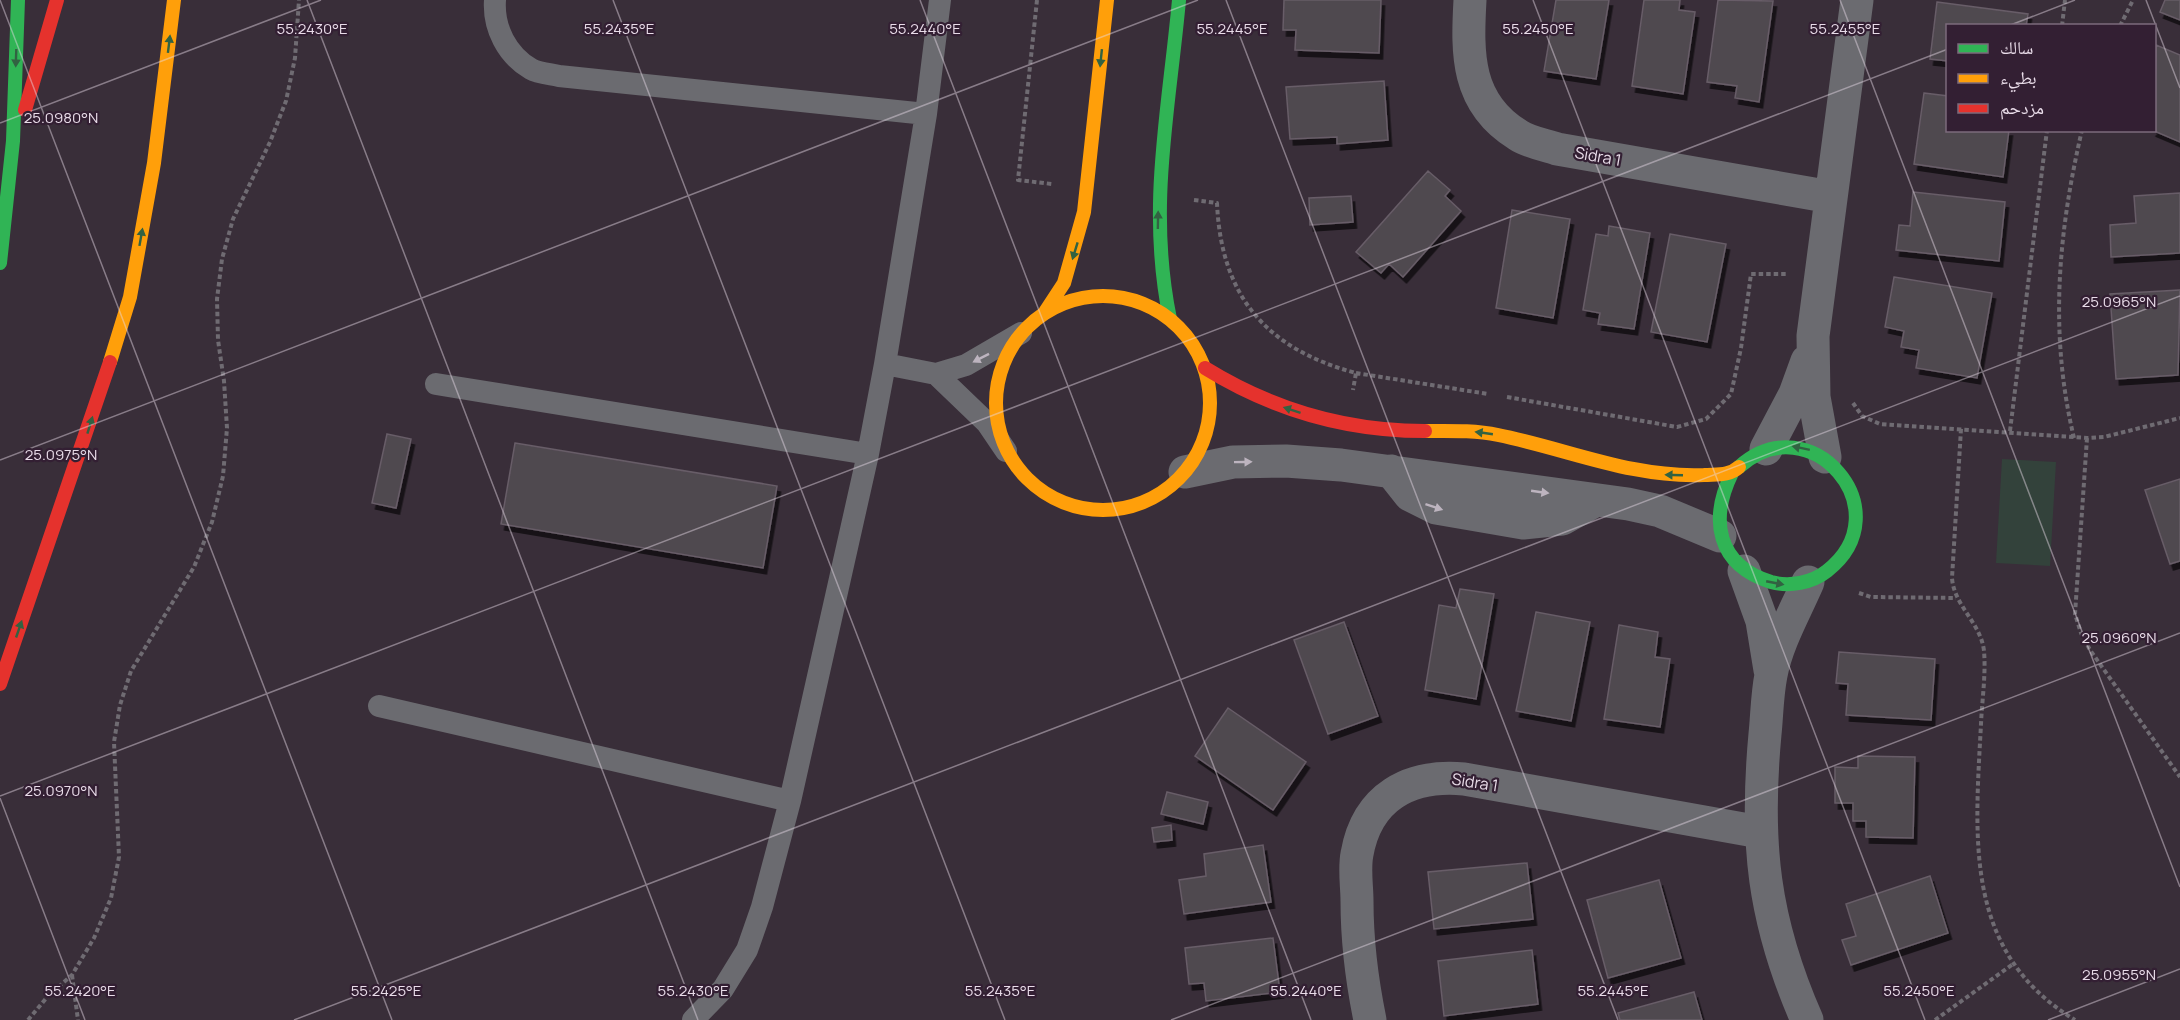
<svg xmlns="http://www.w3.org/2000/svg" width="2180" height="1020" font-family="Manrope,'Noto Naskh Arabic',sans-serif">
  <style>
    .green { fill: #33423b }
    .building { fill: #504850; stroke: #675d67; stroke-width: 1.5; filter: url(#shadow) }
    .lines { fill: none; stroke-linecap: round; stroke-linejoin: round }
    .path { stroke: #6f6b72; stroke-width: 4; stroke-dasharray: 4.5 3; stroke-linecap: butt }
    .lane { stroke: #6b6b70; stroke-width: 22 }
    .street { stroke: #6b6b70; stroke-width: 33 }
    .fast { stroke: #30b455; stroke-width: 14 }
    .slow { stroke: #ff9f0a; stroke-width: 14 }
    .jam { stroke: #e5322d; stroke-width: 14 }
    .oneway { fill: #326242 }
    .oneway2 { fill: #bdb4bf }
    .ticks { fill: none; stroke: #e9dce9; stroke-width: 1.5; stroke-opacity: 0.45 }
    .labels { text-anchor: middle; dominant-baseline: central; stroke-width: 4.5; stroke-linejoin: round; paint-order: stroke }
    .street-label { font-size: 16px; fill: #e9dce9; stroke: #331f33 }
    .ticks-label { font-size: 15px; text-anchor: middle; fill: #e9dce9; stroke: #331f33; stroke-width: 4.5; stroke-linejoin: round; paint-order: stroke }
  </style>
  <defs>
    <filter id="shadow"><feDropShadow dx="3.5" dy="6" stdDeviation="0" flood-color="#0009"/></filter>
  </defs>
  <rect width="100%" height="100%" fill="#392e39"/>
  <path class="green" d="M2002,459L2056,462L2050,566L1996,563Z"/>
  <path class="building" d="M1284,0H1381L1379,53L1295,50L1296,30H1283Z
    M1556,0H1609L1596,79L1544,71Z
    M1644,0H1680L1679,10L1695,12L1683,94L1632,86Z
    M1718,0L1773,1L1759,102L1735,98L1737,86L1707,82Z
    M2165,0H2180V20L2160,12Z
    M1937,2L2028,14L2026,26H1948V61L1930,59Z
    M2156,45L2180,55V142L2152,130H2154Z
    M1384,81L1388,140L1337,144V137L1290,139L1286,87Z
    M1924,93L1948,96V130H2009L2003,177L1914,164Z
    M1428,171L1450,190L1445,196L1461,211L1403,277L1389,264L1381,273L1356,252Z
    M1913,192L2005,202L1999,261L1896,250L1899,225L1910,226Z
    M2180,193V253L2111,257L2110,225L2136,223L2134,196Z
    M1351,196L1353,222L1310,225L1309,198Z
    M1512,210L1570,219L1553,318L1496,308Z
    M1609,226L1650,233L1634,329L1598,324L1600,313L1583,310L1596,234L1608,236Z
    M1670,234L1726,244L1707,342L1651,332Z
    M1894,277L1992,293L1977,378L1916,368L1919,350L1901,347L1904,331L1885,327Z
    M2180,290L2178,375L2116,379L2110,294Z
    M387,434L411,439L396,508L372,503Z
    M515,443L777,486L763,568L501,524Z
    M2180,479V561L2170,564L2145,490Z
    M1460,589L1494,594L1476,699L1425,690L1439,605L1456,608Z
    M1536,612L1590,622L1571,721L1516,711Z
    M1344,622L1378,716L1328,734L1294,640Z
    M1619,625L1658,632L1655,657L1670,659L1660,727L1604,719Z
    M1839,652L1935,659L1931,720L1846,715L1848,684L1836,683Z
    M1228,708L1306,762L1273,810L1195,756Z
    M1858,756L1915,757L1913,838L1866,837V821H1853V803H1835V767L1858,768Z
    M1167,792L1208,802L1203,824L1161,814Z
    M1171,825L1172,840L1154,842L1152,828Z
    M1263,845L1271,902L1184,914L1179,880L1206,876L1204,854Z
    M1527,863L1533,919L1434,929L1428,872Z
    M1930,876L1948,933L1851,965L1842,940L1856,936L1846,904Z
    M1659,880L1681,958L1608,978L1587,900Z
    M1273,938L1280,992L1206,1001L1204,983L1189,984L1185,948Z
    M1532,950L1538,1004L1444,1016L1438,961Z
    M1694,992L1702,1020H1620L1618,1013Z"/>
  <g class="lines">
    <path class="path" d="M1037,0L1018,180L1052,184
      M2062,26L2065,0
      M2120,26L2133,0
      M1194,200L1217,203C1221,296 1266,349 1356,373L1353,390
      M1356,373L1488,394
      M1507,397L1677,427L1706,419L1731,394L1741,348L1751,274H1786
      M1853,403L1862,416L1880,424L2087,438L2104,437L2180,418
      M1961,429L1952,578C1954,606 1981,623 1984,651C1986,675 1982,700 1981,724C1975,839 1963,952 2075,1020
      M2010,431L2047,130
      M2074,438C2049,334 2058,233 2082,130
      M2087,438L2075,614L2081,633L2090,650L2180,777
      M1859,593L1871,597L1956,598
      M72,975L78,1020
      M28,1020L49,995L72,975L94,938L111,898L119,857L114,742L120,705L131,671L194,567L212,522L223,476L227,428L224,381L218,340L217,299L222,259L233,219L270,142L286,101L295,58L299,0
      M1935,1020L2013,964"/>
    <path class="lane" d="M495,0C493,28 507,55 531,69C538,73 550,74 559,76L926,114
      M885,364L936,374L966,365L1021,333
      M936,374L987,423L1006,451
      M436,384L868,454
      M379,706L790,801
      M693,1020L723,989L747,950L762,907L790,801L868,454L885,364L926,114L940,0"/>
    <path class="street" d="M1470,0C1467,54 1466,103 1518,135C1528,142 1545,145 1557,149L1831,197
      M1766,449L1795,394L1807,361
      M1825,457L1814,397L1813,336L1857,0
      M1391,471L1410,495L1436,508L1523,523L1562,519L1596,500
      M1185,472L1233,462L1286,461L1341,465L1628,504L1660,511L1720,536
      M1744,571L1762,621L1770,670
      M1370,1020C1362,981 1357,941 1357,901C1357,886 1354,869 1357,854C1367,797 1409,774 1464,779L1760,832
      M1807,1020C1763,920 1755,842 1765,734C1767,715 1767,695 1771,675C1777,643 1795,612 1808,582"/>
    <path class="fast" d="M0,263L13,141L18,0
      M1170,319C1147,208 1169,110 1179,0
      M1732,473C1709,520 1717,565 1771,582C1789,587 1812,583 1827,571C1904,511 1810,403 1739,467"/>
    <path class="slow" d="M996 403a107 107 0 1 1 214 0a107 107 0 1 1-214 0Z
      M1045,312L1064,283L1084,212L1107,0
      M110,362L130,297L154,163L174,0
      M1425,431C1449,431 1474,430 1498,435C1568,449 1631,478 1704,475C1717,474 1729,476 1739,467"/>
    <path class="jam" d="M25,110L57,0
      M1205,368C1273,410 1345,431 1425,431
      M0,684L110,362"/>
  </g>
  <defs><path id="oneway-solid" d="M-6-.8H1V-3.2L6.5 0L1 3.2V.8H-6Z" transform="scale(1.5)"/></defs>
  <g class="oneway">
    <use href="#oneway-solid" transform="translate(169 44) rotate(-83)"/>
    <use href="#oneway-solid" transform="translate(16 58) rotate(92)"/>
    <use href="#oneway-solid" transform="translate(1101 58) rotate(96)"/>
    <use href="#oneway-solid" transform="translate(1158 220) rotate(-89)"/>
    <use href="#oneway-solid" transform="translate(141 237) rotate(-80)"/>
    <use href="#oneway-solid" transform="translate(1075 251) rotate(107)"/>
    <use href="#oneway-solid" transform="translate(1292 410) rotate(-162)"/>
    <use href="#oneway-solid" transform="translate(90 425) rotate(-73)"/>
    <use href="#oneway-solid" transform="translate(1484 433) rotate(-172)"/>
    <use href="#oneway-solid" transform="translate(1801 448) rotate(-168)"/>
    <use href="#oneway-solid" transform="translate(1674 475) rotate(-178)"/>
    <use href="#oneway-solid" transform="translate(1775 583) rotate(11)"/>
    <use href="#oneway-solid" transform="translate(19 629) rotate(-71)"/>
  </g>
  <g class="oneway2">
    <use href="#oneway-solid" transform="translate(981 358) rotate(153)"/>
    <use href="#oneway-solid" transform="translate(1243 462) rotate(-1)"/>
    <use href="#oneway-solid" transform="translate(1540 492) rotate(8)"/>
    <use href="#oneway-solid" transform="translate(1434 507) rotate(18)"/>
  </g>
  <path class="ticks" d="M0,0L392,1020M307,0L698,1020M613,0L1005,1020M920,0L1311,1020M1226,0L1618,1020M1533,0L1925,1020M1840,0L2180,887M2146,0L2180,88M2008,26L2075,0M0,123L321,0M0,460L1198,0M0,796L1948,49M0,798L85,1020M294,1020L2180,296M1171,1020L2180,633M2048,1020L2180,969"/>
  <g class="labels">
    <g class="street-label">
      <text transform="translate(1598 156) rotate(10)">Sidra 1</text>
      <text transform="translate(1475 782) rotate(9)">Sidra 1</text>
    </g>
  </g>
  <g class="ticks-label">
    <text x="312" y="34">55.2430°E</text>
    <text x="619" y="34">55.2435°E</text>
    <text x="925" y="34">55.2440°E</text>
    <text x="1232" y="34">55.2445°E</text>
    <text x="1538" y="34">55.2450°E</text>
    <text x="1845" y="34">55.2455°E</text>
    <text x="61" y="123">25.0980°N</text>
    <text x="2119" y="307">25.0965°N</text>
    <text x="61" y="460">25.0975°N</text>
    <text x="2119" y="643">25.0960°N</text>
    <text x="61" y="796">25.0970°N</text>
    <text x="2119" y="980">25.0955°N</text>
    <text x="80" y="996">55.2420°E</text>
    <text x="386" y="996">55.2425°E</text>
    <text x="693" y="996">55.2430°E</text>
    <text x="1000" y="996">55.2435°E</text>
    <text x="1306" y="996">55.2440°E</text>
    <text x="1613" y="996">55.2445°E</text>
    <text x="1919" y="996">55.2450°E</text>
  </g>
  <rect x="1946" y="24" width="210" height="108" fill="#331f33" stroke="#7c6b7c" stroke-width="1.5"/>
  <rect x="1958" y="44" width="30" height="9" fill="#30b455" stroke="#7c6b7c" stroke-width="1.5"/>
  <text x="2000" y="54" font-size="18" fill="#e9dce9">سالك</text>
  <rect x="1958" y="74" width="30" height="9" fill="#ff9f0a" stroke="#7c6b7c" stroke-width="1.5"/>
  <text x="2000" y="84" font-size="18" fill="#e9dce9">بطيء</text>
  <rect x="1958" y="104" width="30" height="9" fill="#e5322d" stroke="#7c6b7c" stroke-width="1.5"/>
  <text x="2000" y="114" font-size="18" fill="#e9dce9">مزدحم</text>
</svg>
